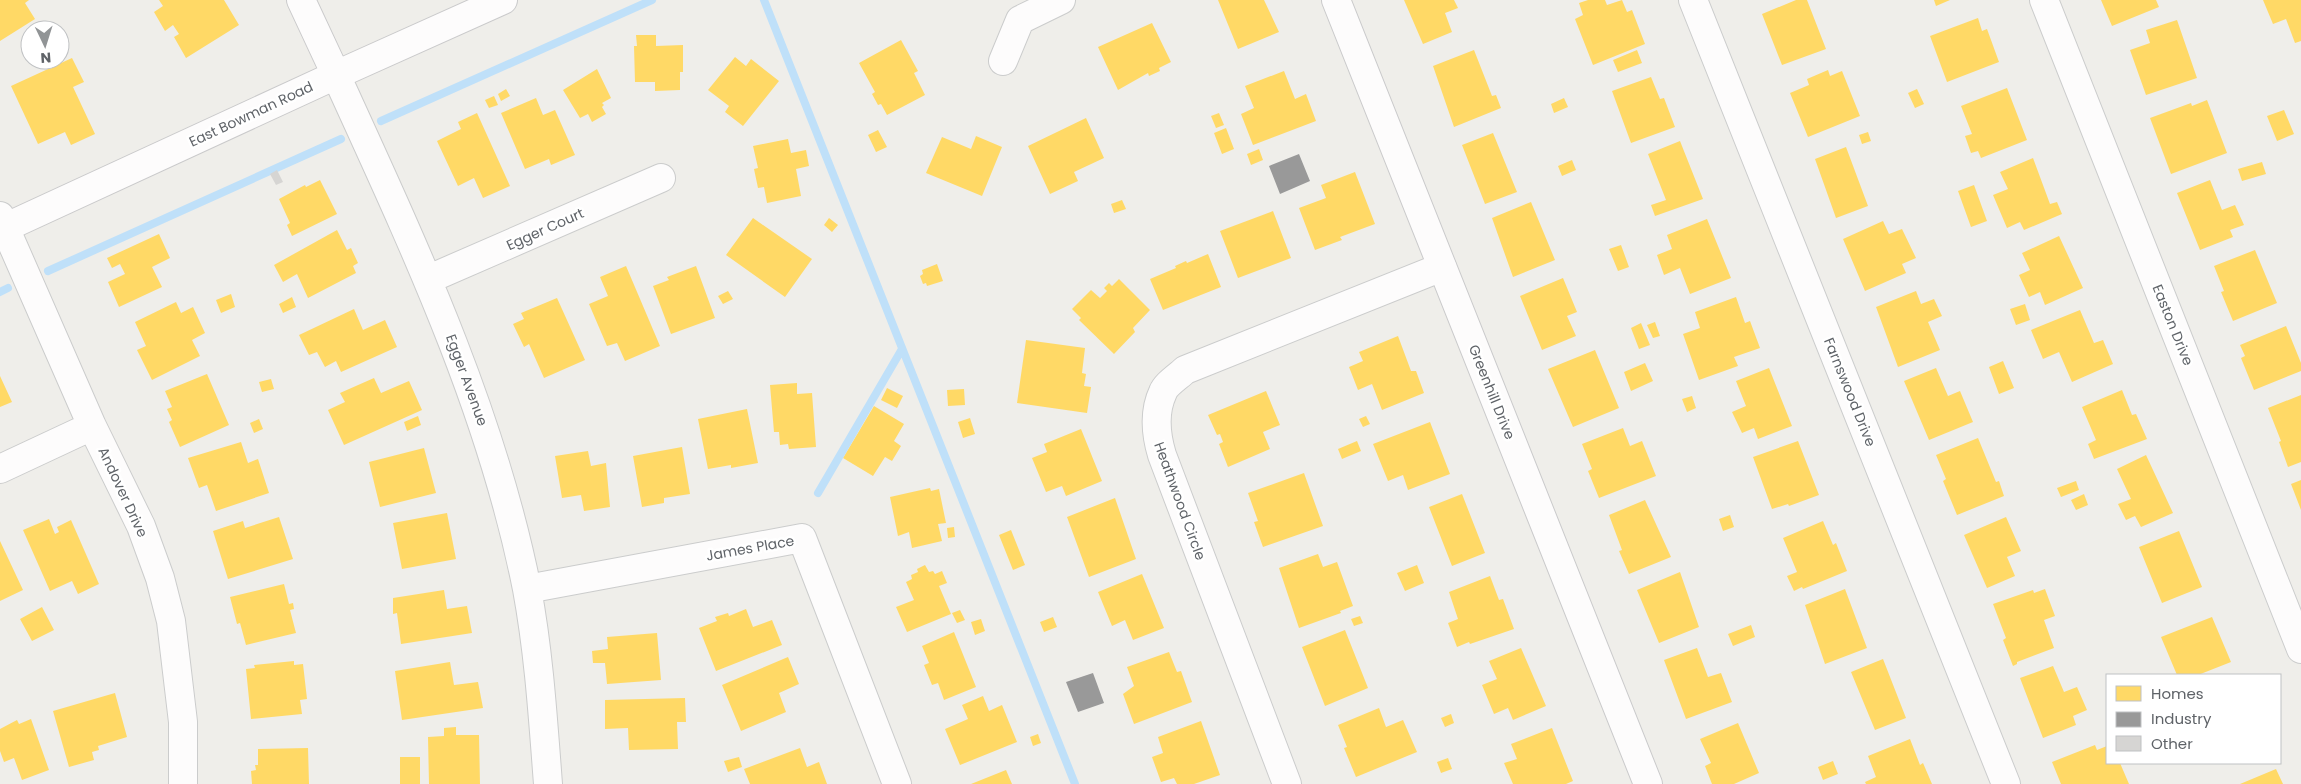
<svg xmlns="http://www.w3.org/2000/svg" width="2301" height="784" font-family="Poppins,sans-serif">
  <style>
    .homes { fill: #ffd966 }
    .industry { fill: #999 }
    .lines { fill: none; stroke-linecap: round; stroke-linejoin: round }
    .stream { stroke: #bfe0f9; stroke-width: 8 }
    .building { fill: #d6d5d3 }
    .street-casing { stroke: #cbcccc; stroke-width: 30 }
    .secondary-casing { stroke: #cacacb; stroke-width: 30 }
    .street { stroke: #fdfcfc; stroke-width: 28 }
    .secondary { stroke: #fdfcfc; stroke-width: 28 }
    .labels { text-anchor: middle; dominant-baseline: central; stroke-width: 5; stroke-linejoin: round; paint-order: stroke }
    .street-label { font-size: 14px; fill: #5f6368; stroke: #fff }
  </style>
  <rect width="100%" height="100%" fill="#efeeea"/>
  <path class="homes" d="M0,0H29L25,3L35,19L0,41Z
    M159,0H224L239,25L186,58L174,37L179,34L173,25L165,31L154,12L163,6Z
    M1218,0H1264L1279,32L1238,49Z
    M1404,0H1454L1458,8L1445,13L1452,32L1423,44Z
    M1588,0H1605L1607,5L1622,0L1627,12L1632,10L1645,44L1593,65L1575,19L1583,15L1579,3Z
    M1796,0H1807L1826,49L1782,65L1762,14Z
    M1934,0H1950L1936,6Z
    M2101,0H2156L2159,7L2112,26Z
    M2263,0H2301V41L2295,43L2286,19L2273,24Z
    M1978,18L1982,31L1987,29L1999,62L1947,82L1930,36Z
    M2177,20L2197,78L2146,95L2130,50L2150,43L2146,30Z
    M1152,23L1171,62L1159,68L1160,71L1149,76L1148,73L1118,90L1098,47Z
    M636,35H656V46L683,45V72H680V90L655,91V82H635L634,46H637Z
    M901,40L918,71L914,73L925,95L887,115L881,104L878,105L872,94L875,92L859,63Z
    M1474,50L1492,96L1496,95L1501,108L1454,127L1433,66Z
    M1637,50L1642,63L1618,72L1613,60Z
    M735,57L746,66L751,59L779,81L743,126L725,112L729,106L708,90Z
    M72,58L84,82L73,87L95,134L71,145L65,132L38,144L11,86Z
    M597,69L611,98L602,103L604,105L602,107L606,114L592,122L588,114L580,118L563,90Z
    M1828,70L1830,76L1842,71L1860,116L1808,137L1790,93L1809,85L1807,79Z
    M1284,71L1295,99L1306,94L1316,121L1253,145L1241,114L1254,108L1245,86Z
    M1651,77L1660,99L1664,98L1675,127L1631,143L1612,91Z
    M2007,88L2027,140L1981,158L1978,151L1971,153L1965,136L1972,134L1961,106Z
    M506,89L510,96L501,101L498,94Z
    M1917,89L1924,104L1915,108L1908,93Z
    M494,96L498,105L489,108L485,100Z
    M536,98L543,115L555,110L575,155L551,165L549,159L525,169L501,113Z
    M1564,98L1568,107L1554,113L1551,104Z
    M2207,100L2227,153L2171,174L2150,118L2191,103L2192,106Z
    M2284,110L2294,134L2277,141L2267,116Z
    M477,113L510,186L483,198L474,178L458,186L437,141L461,129L458,122Z
    M1219,113L1224,125L1216,128L1211,116Z
    M1086,118L1104,158L1074,172L1078,181L1050,194L1028,146Z
    M1226,128L1234,149L1222,154L1214,133Z
    M878,130L887,147L876,152L868,135Z
    M1868,132L1871,141L1862,144L1859,135Z
    M1493,133L1517,192L1485,204L1462,145Z
    M976,136L1002,147L982,196L926,173L942,137L971,149Z
    M788,139L791,153L806,150L809,166L796,169L801,196L767,203L764,187L758,188L754,169L758,168L753,146Z
    M1680,141L1703,199L1655,216L1651,205L1666,200L1648,154Z
    M1846,147L1868,206L1836,218L1815,159Z
    M1259,149L1263,160L1251,165L1247,154Z
    M2033,158L2050,204L2057,202L2062,214L2024,230L2020,222L2007,228L1993,195L2008,189L2000,172Z
    M1572,160L1576,170L1562,176L1558,166Z
    M2262,162L2266,174L2242,181L2238,169Z
    M1355,172L1375,224L1340,237L1342,240L1315,250L1299,208L1326,198L1321,185Z
    M320,180L337,214L292,236L287,225L290,223L279,199L305,185L306,187Z
    M2210,180L2222,210L2235,205L2244,225L2230,230L2233,237L2200,250L2177,193Z
    M1974,185L1987,221L1971,227L1958,191Z
    M1122,200L1126,209L1114,213L1111,204Z
    M1531,202L1555,260L1513,277L1492,218Z
    M1273,211L1291,258L1238,278L1220,231Z
    M753,218L812,259L785,297L726,255Z
    M829,218L838,225L832,232L824,225Z
    M1707,219L1731,278L1690,294L1680,268L1664,275L1657,255L1672,249L1667,235Z
    M1883,221L1889,234L1902,229L1916,258L1902,264L1906,273L1865,291L1843,239Z
    M337,230L347,250L351,248L358,263L353,266L356,273L308,298L297,274L283,282L274,265Z
    M159,234L170,258L152,267L162,287L119,307L108,282L125,274L120,264L112,268L107,258Z
    M2059,236L2083,288L2045,305L2040,292L2029,297L2019,275L2030,270L2022,253Z
    M1621,245L1629,267L1618,271L1609,249Z
    M2255,250L2277,303L2233,321L2221,292L2224,291L2214,266Z
    M1208,254L1221,287L1163,310L1150,279L1176,268L1175,266L1186,261L1187,263Z
    M937,264L943,281L927,286L926,283L923,284L920,276L923,274L922,270Z
    M626,266L660,346L625,361L617,343L607,346L589,304L608,296L600,277Z
    M696,266L715,318L671,334L653,286L669,280L667,277Z
    M1563,278L1577,312L1567,316L1576,336L1542,350L1520,296Z
    M1119,279L1150,310L1133,328L1135,332L1114,354L1079,320L1081,318L1072,309L1091,290L1100,298L1107,291L1104,288L1109,283L1112,286Z
    M728,291L733,299L723,304L718,296Z
    M1916,291L1921,304L1934,299L1942,316L1928,322L1940,350L1898,367L1876,307Z
    M231,294L235,307L221,313L216,300Z
    M292,297L296,307L283,313L279,304Z
    M1736,297L1745,323L1750,321L1760,348L1734,357L1738,366L1699,380L1683,334L1700,328L1695,312Z
    M557,298L585,360L544,378L529,344L524,347L513,324L524,319L521,313Z
    M176,302L181,313L193,307L205,333L192,340L200,356L152,380L137,350L146,346L135,322Z
    M2025,304L2030,320L2016,325L2010,309Z
    M354,309L363,330L385,320L397,347L341,372L336,361L325,367L317,352L309,355L299,335Z
    M2080,310L2094,343L2103,340L2113,364L2072,382L2059,352L2043,359L2031,330Z
    M1655,322L1660,336L1653,338L1647,325Z
    M1641,323L1650,345L1639,349L1631,328Z
    M2286,326L2301,363V371L2254,390L2241,358L2245,356L2240,345Z
    M1398,336L1411,371H1416L1424,393L1382,410L1372,384L1358,390L1349,367L1363,361L1359,352Z
    M1026,340L1085,348L1082,373L1086,374L1084,386L1091,387L1087,413L1017,403Z
    M1595,350L1619,408L1573,427L1548,369Z
    M2003,361L2014,388L1999,394L1989,367Z
    M1645,363L1653,381L1631,391L1624,372Z
    M1769,368L1792,426L1758,439L1754,428L1742,433L1732,412L1746,406L1736,381Z
    M1936,368L1948,396L1960,391L1973,422L1929,440L1904,381Z
    M207,374L229,425L180,447L169,422L172,420L167,409L172,407L165,391Z
    M0,376L12,402L0,407Z
    M374,378L381,393L409,381L422,410L344,445L328,410L345,402L340,393Z
    M271,379L274,389L262,392L259,382Z
    M797,383V394L812,393L816,447L789,449L788,444L780,445L779,432H774L770,385Z
    M887,388L903,396L897,408L881,400Z
    M964,389L965,405L948,406L947,390Z
    M2122,390L2132,415L2136,414L2147,439L2094,459L2088,444L2096,440L2082,407Z
    M1266,391L1280,425L1263,432L1270,449L1228,467L1219,444L1223,442L1220,434L1217,435L1208,415Z
    M2301,395V462L2288,467L2279,442L2281,441L2268,408Z
    M1692,396L1696,408L1687,412L1682,399Z
    M874,406L904,424L894,441L901,446L892,461L885,457L873,476L843,458Z
    M747,409L758,463L731,468V465L708,469L698,419Z
    M418,416L421,425L407,431L404,422Z
    M1366,416L1370,424L1363,427L1359,419Z
    M970,418L975,434L963,438L958,422Z
    M259,419L263,429L254,433L250,423Z
    M1430,422L1450,474L1408,490L1403,475L1388,481L1373,444Z
    M1623,428L1630,446L1642,441L1656,476L1599,498L1588,471L1592,469L1582,444Z
    M1081,429L1102,481L1066,496L1062,486L1046,492L1032,458L1047,452L1044,444Z
    M1978,438L1996,482L1999,481L2004,496L1957,515L1943,481L1946,479L1936,455Z
    M1357,441L1361,451L1342,459L1338,449Z
    M1798,441L1819,495L1789,506L1788,504L1772,509L1753,457Z
    M241,442L248,463L258,459L269,493L216,511L207,485L199,488L188,458Z
    M682,447L690,494L664,498V503L642,507L633,456Z
    M424,448L436,493L380,507L369,462Z
    M588,451L591,466L606,463L610,507L584,511L581,495L562,498L555,456Z
    M2146,455L2173,513L2141,527L2135,516L2126,520L2118,504L2131,499L2117,469Z
    M1304,473L1323,526L1263,547L1254,522L1258,521L1248,493Z
    M2301,480V510L2291,484Z
    M2076,481L2079,490L2061,497L2057,488Z
    M930,488L931,491L939,489L946,523L938,524L942,541L912,548L909,532L898,536L890,497Z
    M1462,494L1485,553L1452,566L1429,507Z
    M2084,494L2088,505L2076,510L2071,500Z
    M1115,498L1136,559L1089,577L1067,517Z
    M1645,500L1671,557L1629,574L1619,551L1622,550L1609,515Z
    M447,513L456,559L402,569L393,523Z
    M1730,515L1734,527L1723,531L1719,519Z
    M279,517L293,559L228,579L213,531L243,521L245,528Z
    M2006,517L2021,551L2007,557L2015,576L1987,588L1964,535Z
    M49,519L55,534L59,532L57,527L71,520L99,584L78,594L72,581L50,591L23,530Z
    M1823,521L1833,545L1836,543L1847,571L1803,589L1802,587L1794,591L1787,576L1797,572L1783,538Z
    M954,527L955,537L948,538L947,528Z
    M1011,530L1025,565L1013,570L999,535Z
    M2179,531L2202,587L2162,603L2139,547Z
    M0,541L23,590L0,601Z
    M1318,554L1323,567L1337,562L1353,606L1340,611L1341,613L1299,628L1279,568Z
    M925,565L929,572L933,571L935,574L942,571L947,583L939,586L951,614L907,632L896,607L914,600L906,582L912,579L911,575L918,572L917,569Z
    M1417,565L1424,583L1405,591L1397,573Z
    M1680,572L1699,627L1659,643L1637,590Z
    M1142,574L1164,628L1133,640L1125,620L1112,626L1098,592Z
    M1490,576L1499,600L1503,599L1514,629L1470,644L1469,642L1457,647L1448,623L1458,619L1449,592Z
    M284,584L289,604L293,603L294,609L290,610L296,633L246,645L240,623L237,624L230,597Z
    M1845,589L1867,648L1825,664L1805,605Z
    M2045,589L2055,616L2044,620L2054,648L2017,662V664L2013,666L2003,640L2006,638L1993,604L2033,590L2034,593Z
    M444,590L447,609L467,606L472,633L401,644L397,613L393,614V598Z
    M42,607L54,630L32,641L20,619Z
    M746,609L753,627L772,620L782,645L716,671L699,628L717,621L715,617L728,613L729,616Z
    M960,610L965,620L957,623L952,613Z
    M1360,616L1363,623L1354,626L1351,619Z
    M1053,617L1057,627L1044,632L1040,622Z
    M2212,617L2231,662L2198,675H2177L2161,637Z
    M981,619L985,631L975,635L971,622Z
    M1751,625L1755,637L1733,646L1728,634Z
    M1345,630L1368,688L1325,706L1302,647Z
    M954,632L976,687L944,700L938,683L932,685L924,665L929,663L922,646Z
    M657,633L661,680L607,684L605,663H593L592,651L608,649L607,637Z
    M1521,648L1546,706L1513,720L1508,708L1494,714L1482,685L1497,679L1489,661Z
    M1697,648L1708,677L1721,673L1732,702L1686,719L1664,660Z
    M1169,652L1177,672L1181,671L1192,702L1134,724L1123,694L1134,686L1127,667Z
    M788,657L799,684L779,693L786,712L741,731L722,685Z
    M1883,659L1906,718L1875,730L1851,672Z
    M294,661V665L303,664L307,699L300,700L302,714L251,719L246,669L255,668L254,665Z
    M450,662L454,685L478,682L483,708L402,720L395,671Z
    M2053,666L2064,692L2077,687L2087,710L2073,716L2076,725L2043,738L2020,678Z
    M115,693L127,737L98,746L99,750L92,752L94,760L69,767L53,711Z
    M983,696L989,711L1002,705L1017,742L960,765L945,729L968,719L962,705Z
    M685,698L686,722H677L678,749L629,750L628,728L605,729V700Z
    M1379,708L1386,727L1403,720L1417,752L1356,777L1344,748L1347,747L1338,725Z
    M1451,714L1454,723L1445,727L1441,718Z
    M31,719L49,770L22,780L14,758L4,762L0,751V729L17,720L19,724Z
    M1201,721L1220,775L1194,784H1177L1174,778L1161,782L1152,757L1163,753L1158,737Z
    M1738,723L1759,773L1734,784H1712L1705,766L1711,763L1700,739Z
    M456,727V735H479L480,784H429L428,737L444,736V728Z
    M1552,728L1573,781L1566,784H1513L1504,763L1517,759L1511,744Z
    M1038,734L1041,743L1033,746L1030,737Z
    M1910,739L1920,765L1923,763L1932,784H1866L1865,782L1876,777L1868,756Z
    M2095,745L2097,750L2107,746V763H2120L2129,784H2061L2052,762Z
    M308,748L309,784H252L251,771L256,770L255,765H258V749Z
    M800,748L807,767L819,762L827,784H750L744,769Z
    M400,757H420V784H400Z
    M739,757L742,767L728,772L724,761Z
    M1448,758L1452,769L1441,773L1437,762Z
    M1833,761L1838,774L1823,780L1818,767Z
    M2276,769L2283,784H2240Z
    M1006,770L1012,784H971Z"/>
  <path class="industry" d="M1299,154L1310,181L1280,194L1269,166Z
    M1093,673L1104,703L1078,712L1066,682Z"/>
  <g class="lines">
    <path class="stream" d="M764,0L1075,784
      M381,121L652,0
      M48,271L341,139
      M0,292L8,288
      M818,493L902,349"/>
  </g>
  <path class="building" d="M277,170L283,182L276,185L270,174Z"/>
  <g class="lines">
    <g class="street-casing">
      <path id="street" d="M1693,0L2006,784
        M2044,0L2301,649
        M1003,61L1020,20L1061,0
        M336,75C412,242 491,408 527,589C539,654 543,719 548,784
        M0,216L92,426L141,526L160,578L171,621L183,722V784
        M429,279L661,178
        M0,469L92,426
        M527,589L802,538L897,784
        M1287,784L1162,455C1156,435 1153,413 1163,392C1166,384 1179,376 1185,370L1442,267"/>
    </g>
    <g class="secondary-casing">
      <path id="secondary" d="M301,0L336,75
        M1336,0L1648,784
        M0,230L336,75L503,0"/>
    </g>
    <use href="#street" class="street"/>
    <use href="#secondary" class="secondary"/>
  </g>
  <g class="labels">
    <g class="street-label">
      <text transform="translate(251 114) rotate(-25)">East Bowman Road</text>
      <text transform="translate(545 229) rotate(-24)">Egger Court</text>
      <text transform="translate(2173 325) rotate(68)">Easton Drive</text>
      <text transform="translate(467 380) rotate(70)">Egger Avenue</text>
      <text transform="translate(1492 392) rotate(68)">Greenhill Drive</text>
      <text transform="translate(1850 392) rotate(68)">Farnswood Drive</text>
      <text transform="translate(123 492) rotate(65)">Andover Drive</text>
      <text transform="translate(1180 501) rotate(70)">Heathwood Circle</text>
      <text transform="translate(750 548) rotate(-10)">James Place</text>
    </g>
  </g>
  <rect x="2106" y="674" width="175" height="90" fill="#ffffff" stroke="#bfc1c3"/>
  <rect x="2116" y="686" width="25" height="15" fill="#ffd966" stroke="#bfc1c3"/>
  <text x="2151" y="699" font-size="15" fill="#5f6368">Homes</text>
  <rect x="2116" y="712" width="25" height="15" fill="#999999" stroke="#bfc1c3"/>
  <text x="2151" y="724" font-size="15" fill="#5f6368">Industry</text>
  <rect x="2116" y="736" width="25" height="15" fill="#d6d5d3" stroke="#bfc1c3"/>
  <text x="2151" y="749" font-size="15" fill="#5f6368">Other</text>
  <g transform="translate(45 45) rotate(176)"><circle r="24" fill="#ffffff" stroke="#bfc1c3"/>
  <path d="M0-4L9 19L0 12L-9 19Z" fill="#919496"/>
  <text y="-8" font-size="14" font-weight="bold" text-anchor="middle" fill="#5f6368">N</text>
  </g>
</svg>
